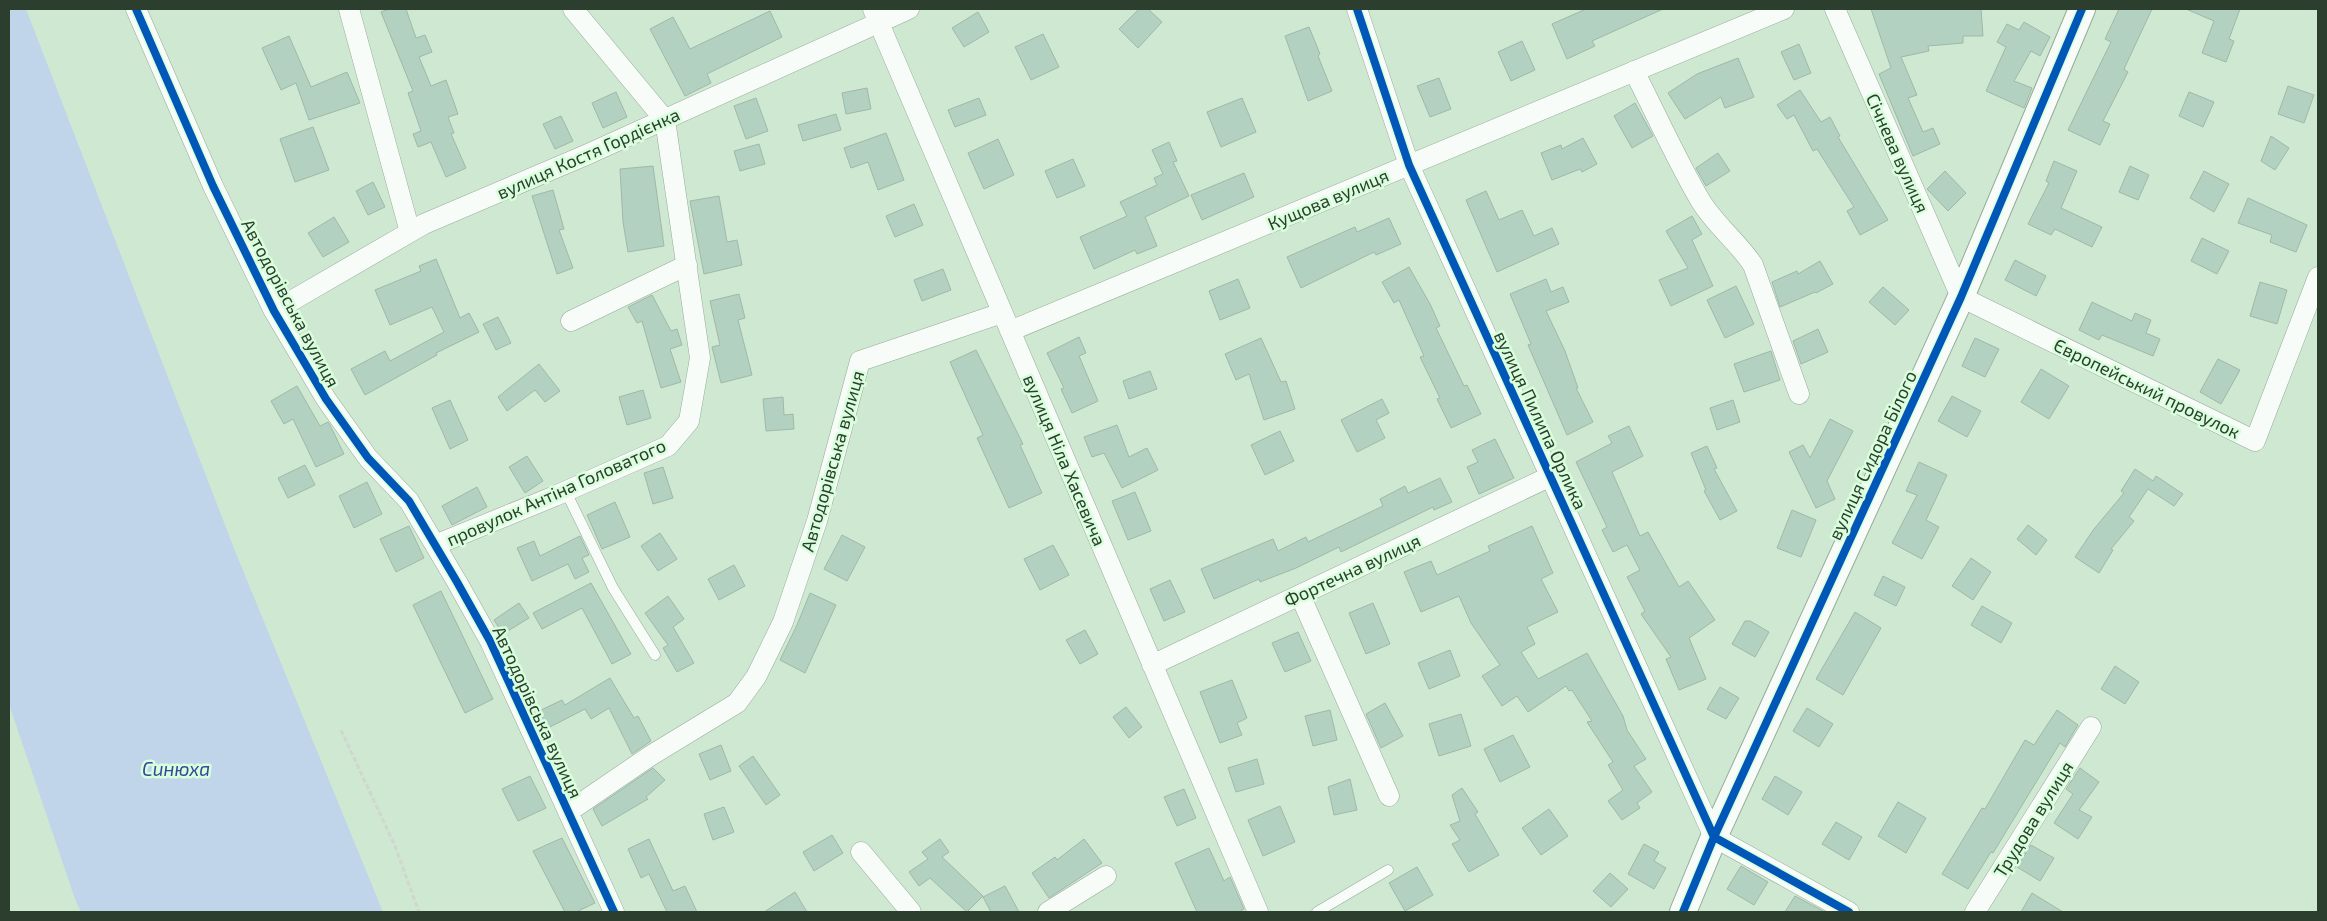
<svg xmlns="http://www.w3.org/2000/svg" width="2327" height="921" font-family="'Exo 2',sans-serif">
  <style>
    .water { fill: #c0d4ea }
    .building { fill: #b3d1c0; stroke: #a0b8a9 }
    .lines { fill: none; stroke-linecap: round; stroke-linejoin: round }
    .service-casing { stroke: #96ab99; stroke-width: 11 }
    .minor-casing { stroke: #96ab99; stroke-width: 21 }
    .tertiary-casing { stroke: #96ab99; stroke-width: 28 }
    .path { stroke: #d0d7d0; stroke-width: 3; stroke-dasharray: 5 2.5; stroke-linecap: butt }
    .service { stroke: #f8fcf8; stroke-width: 10 }
    .minor { stroke: #f8fcf8; stroke-width: 20 }
    .tertiary { stroke: #f8fcf8; stroke-width: 26 }
    .cycleway-casing { stroke: #d8fedc; stroke-width: 11 }
    .cycleway { stroke: #0057b8; stroke-width: 8 }
    .labels { text-anchor: middle; dominant-baseline: central; stroke-width: 5; stroke-linejoin: round; paint-order: stroke }
    .street-label { font-size: 18px; fill: #2c3f2f; stroke: #d8fedc }
    .water-label { font-size: 19px; font-style: italic; fill: #324a9b; stroke: #d8fedc }
  </style>
  <rect width="100%" height="100%" fill="#cee8d1"/>
  <path class="water" d="M9,9H26L235,551L383,912H81L75,899L9,704Z"/>
  <path class="building" d="M389,9H406L416,38L425,35L432,52L419,57L431,86L446,80L458,114L448,117L454,133L451,134L466,168L446,177L431,142L418,147L413,134L421,131L408,93L413,91L381,12Z
    M1139,9H1148L1162,22L1138,48L1119,29Z
    M1586,9H1663L1592,41L1595,46L1567,59L1552,24Z
    M1871,9H1981L1983,36H1963V43L1928,46L1929,51L1901,57L1917,95L1908,98L1923,132L1933,128L1940,144L1913,156L1879,74L1891,68Z
    M2119,9H2152L2124,69L2128,72L2103,121L2110,124L2100,145L2068,130L2111,42L2105,39Z
    M2186,9H2240L2229,39L2234,41L2226,62L2202,53L2214,21Z
    M770,11L782,37L707,74L711,83L685,96L650,29L673,17L690,49Z
    M978,12L989,32L964,47L952,28Z
    M2024,22L2050,37L2040,56L2031,51L2014,81L2032,88L2024,108L1986,91L2006,47L1997,42L2007,24L2019,30Z
    M1309,27L1320,54L1318,56L1332,91L1308,101L1285,36Z
    M1043,34L1059,67L1031,80L1015,47Z
    M289,36L311,87L347,72L360,103L309,120L296,83L281,90L262,48Z
    M1522,41L1535,70L1511,81L1498,52Z
    M1799,44L1811,73L1794,80L1781,52Z
    M1738,58L1754,97L1725,108L1721,97L1685,119L1668,93L1697,74Z
    M1439,78L1451,109L1430,117L1417,86Z
    M2288,86L2314,95L2304,123L2278,114Z
    M867,88L871,109L846,114L842,93Z
    M1800,90L1821,122L1830,117L1840,136L1838,137L1888,220L1860,235L1847,211L1854,207L1817,149L1813,151L1794,115L1787,119L1777,105Z
    M616,92L627,117L603,128L592,103Z
    M2189,92L2214,102L2203,127L2179,116Z
    M756,98L768,131L746,139L734,106Z
    M979,98L986,115L955,127L948,110Z
    M1242,98L1256,132L1221,147L1207,112Z
    M1635,103L1653,136L1632,148L1614,116Z
    M836,114L841,130L803,141L798,125Z
    M561,116L573,141L555,149L543,124Z
    M313,127L329,170L295,182L280,139Z
    M886,133L904,180L878,190L868,162L851,168L844,148Z
    M2271,136L2289,148L2275,170L2261,161Z
    M1583,138L1597,164L1582,172L1580,169L1552,180L1541,153L1561,145L1562,149Z
    M998,139L1014,175L984,189L968,153Z
    M1169,142L1177,161L1173,162L1189,196L1145,217L1157,246L1137,254L1135,250L1094,269L1080,237L1127,216L1120,202L1157,185L1154,178L1163,174L1152,150Z
    M759,144L765,164L740,171L734,151Z
    M1718,153L1730,171L1706,186L1696,168Z
    M1073,159L1085,186L1057,198L1045,171Z
    M2054,161L2077,171L2061,208L2102,227L2092,247L2055,229L2051,235L2028,224L2049,183L2046,181Z
    M653,166L664,246L628,252L623,222L620,169Z
    M2130,166L2149,175L2138,200L2119,192Z
    M1945,171L1966,193L1948,211L1927,189Z
    M2204,171L2229,184L2214,212L2190,198Z
    M1244,173L1254,197L1202,220L1191,195Z
    M373,182L385,207L368,215L356,191Z
    M553,190L564,229L559,230L573,268L557,274L532,196Z
    M1486,191L1499,220L1522,210L1534,236L1552,228L1559,244L1497,272L1466,200Z
    M719,196L727,242L737,240L742,265L704,274L690,201Z
    M2248,198L2307,225L2296,252L2270,242L2272,235L2238,223Z
    M914,204L923,225L895,237L886,216Z
    M1692,216L1702,234L1692,240L1713,286L1671,306L1659,280L1688,268L1666,231Z
    M334,217L349,242L323,257L308,233Z
    M1389,218L1401,244L1376,255L1374,252L1301,288L1287,257L1355,227L1357,232Z
    M2202,238L2229,251L2217,274L2191,261Z
    M436,259L460,318L469,313L479,332L436,353L437,355L365,395L351,369L385,351L390,361L444,332L432,307L390,325L375,290L421,271L419,266Z
    M2015,260L2046,276L2036,296L2005,280Z
    M1820,261L1833,284L1816,293L1815,292L1780,307L1772,282L1797,271L1798,274Z
    M1409,267L1430,304L1440,326L1436,328L1464,386L1467,385L1481,414L1451,428L1437,399L1440,398L1420,357L1424,356L1399,300L1394,303L1382,282Z
    M943,269L951,290L922,301L914,280Z
    M1238,279L1250,308L1220,320L1209,291Z
    M1546,279L1551,292L1563,287L1569,302L1546,311L1565,351L1578,388H1576L1593,422L1567,435L1528,345L1531,344L1510,294Z
    M2260,282L2287,290L2277,324L2250,316Z
    M1736,286L1754,324L1725,338L1707,300Z
    M1883,287L1909,310L1895,325L1869,302Z
    M739,294L745,318L738,320L752,375L721,383L712,347L720,345L710,301Z
    M652,295L671,331L677,329L682,345L670,349L681,382L661,388L642,321L637,323L628,307Z
    M2092,302L2132,321L2135,313L2151,320L2146,333L2160,339L2153,356L2102,335L2099,340L2079,330Z
    M498,317L511,343L496,350L483,324Z
    M1818,329L1828,352L1801,364L1793,341Z
    M1079,337L1086,353L1079,356L1098,401L1072,413L1061,389L1064,388L1047,353Z
    M1261,338L1281,382L1286,381L1295,409L1264,420L1249,374L1236,380L1225,354Z
    M1975,338L1999,349L1985,377L1962,366Z
    M976,350L1023,444L1020,445L1042,493L1009,508L977,438L983,435L950,362Z
    M1771,351L1780,380L1744,392L1734,364Z
    M2218,359L2240,370L2221,404L2200,392Z
    M539,364L560,391L545,402L535,390L507,411L498,397Z
    M2041,369L2069,386L2049,419L2021,402Z
    M1150,371L1157,389L1129,399L1123,381Z
    M297,386L320,426L328,422L330,425L344,454L316,467L293,419L284,424L271,401Z
    M643,390L651,418L627,425L619,397Z
    M1952,396L1981,411L1967,437L1938,421Z
    M783,397L784,415L793,414L794,429L766,431L763,399Z
    M1382,399L1389,413L1376,420L1385,438L1357,452L1341,420Z
    M450,400L468,440L450,449L432,408Z
    M1733,400L1740,422L1717,430L1710,408Z
    M1830,419L1853,431L1827,481L1835,499L1816,508L1789,452L1803,445L1810,458Z
    M1117,425L1129,457L1147,448L1158,470L1122,488L1104,453L1092,457L1084,437Z
    M1629,426L1643,456L1612,472L1640,536L1648,532L1679,587L1688,581L1715,620L1689,638L1706,679L1679,690L1666,659L1671,657L1641,614L1645,611L1627,577L1640,570L1627,545L1613,552L1602,530L1607,527L1576,462L1612,443L1608,436Z
    M1280,431L1294,461L1265,475L1251,445Z
    M1495,439L1514,478L1479,494L1467,467L1478,462L1472,450Z
    M1707,446L1717,468L1714,469L1737,511L1720,520L1704,491L1706,490L1691,453Z
    M527,456L543,481L525,493L509,467Z
    M1919,462L1947,475L1926,520L1939,527L1922,559L1892,543L1917,495L1906,491Z
    M305,465L315,485L288,498L278,478Z
    M663,467L673,498L653,504L644,473Z
    M2135,469L2153,481L2156,476L2183,494L2174,506L2148,489L2129,517L2134,521L2111,549L2113,550L2099,573L2075,557L2094,529L2124,493L2121,491Z
    M1440,478L1452,502L1434,510L1433,507L1341,552L1339,547L1296,568L1260,582L1259,579L1214,599L1201,569L1273,539L1278,551L1306,537L1308,542L1383,506L1380,499L1405,486L1408,493Z
    M367,482L382,514L354,528L339,496Z
    M477,487L487,507L452,525L442,506Z
    M1135,492L1151,531L1128,540L1112,501Z
    M615,502L630,537L602,549L587,515Z
    M1792,510L1816,520L1801,557L1777,548Z
    M2028,525L2047,540L2036,555L2017,539Z
    M409,526L424,558L396,572L380,539Z
    M1532,526L1553,573L1541,579L1558,612L1527,627L1535,644L1521,652L1538,679L1587,653L1623,716L1627,730L1646,759L1634,766L1652,792L1637,803L1640,808L1622,820L1608,801L1623,790L1608,765L1613,762L1587,722L1592,721L1572,690L1569,691L1566,686L1528,712L1517,696L1502,706L1482,676L1500,665L1471,623L1459,596L1421,612L1404,572L1431,561L1437,575L1490,551L1488,546Z
    M660,533L677,559L658,571L641,546Z
    M842,535L865,547L847,581L824,569Z
    M580,536L589,555L582,558L589,572L575,579L568,564L532,581L517,548L534,541L540,556Z
    M1053,545L1069,575L1040,590L1024,559Z
    M1971,558L1991,572L1973,600L1952,586Z
    M734,565L745,586L719,600L708,579Z
    M1883,576L1905,587L1896,606L1874,595Z
    M1170,580L1185,612L1164,621L1150,589Z
    M591,583L631,654L612,664L582,608L542,629L533,613Z
    M441,591L493,699L465,713L413,605Z
    M810,593L836,605L805,673L780,660L797,625Z
    M668,596L684,619L673,627L694,663L677,672L663,648L668,645L645,613Z
    M519,603L529,618L503,634L494,620Z
    M1373,603L1390,644L1366,654L1349,613Z
    M1982,606L2012,623L2001,643L1971,625Z
    M1855,612L1881,628L1843,695L1816,679Z
    M1745,621H1750L1769,632L1755,657L1732,644Z
    M1085,630L1098,654L1080,664L1066,640Z
    M1298,632L1311,661L1285,672L1272,643Z
    M1450,650L1460,676L1429,689L1418,663Z
    M2115,666L2139,682L2125,704L2101,689Z
    M610,678L634,718L638,716L651,741L632,754L609,708L591,719L585,709L546,729L537,712L562,700L565,705Z
    M1232,680L1247,718L1237,723L1242,735L1220,743L1200,692Z
    M1720,687L1739,698L1726,719L1707,709Z
    M1385,703L1403,736L1381,748L1366,714Z
    M1126,707L1142,727L1129,738L1113,717Z
    M1807,708L1833,724L1819,747L1793,731Z
    M1330,710L1337,740L1313,746L1305,716Z
    M2057,710L2078,725L2065,747L2060,743L1993,853L1991,852L1968,889L1942,874L1982,808L1985,809L2025,740L2034,745Z
    M1461,714L1471,746L1439,756L1429,724Z
    M1513,735L1530,767L1500,782L1484,749Z
    M721,745L731,771L710,780L699,754Z
    M753,756L780,795L766,805L739,766Z
    M1257,759L1264,784L1236,792L1228,768Z
    M653,768L665,780L646,797L648,799L602,826L593,809Z
    M2080,768L2099,782L2079,810L2092,817L2078,839L2054,823L2073,794L2066,789Z
    M530,776L546,808L518,821L502,789Z
    M1775,776L1802,792L1788,815L1762,799Z
    M1350,779L1357,810L1334,815L1328,787Z
    M1462,788L1478,812L1475,814L1499,855L1469,872L1452,844L1460,840L1450,825L1460,821L1452,795Z
    M1184,789L1196,818L1177,826L1164,797Z
    M1898,802L1926,818L1906,853L1878,836Z
    M1280,806L1295,842L1263,856L1248,820Z
    M724,807L734,832L713,840L704,814Z
    M1549,809L1568,836L1541,855L1522,828Z
    M1836,822L1862,837L1849,860L1822,844Z
    M832,835L843,853L814,871L803,852Z
    M562,838L595,903L576,912H565L533,851Z
    M649,839L673,891L685,886L697,912H667L649,874L641,878L628,849Z
    M940,839L949,852L942,857L983,896L967,912L930,878L919,886L909,872L928,859L922,852Z
    M1084,839L1102,863L1049,898L1032,873L1055,857L1057,860Z
    M1644,844L1659,852L1654,861L1666,868L1654,889L1628,874Z
    M2031,845L2054,858L2040,881L2017,867Z
    M1209,848L1224,881L1230,877L1231,879L1244,909L1239,912H1197L1175,863Z
    M1741,866L1768,882L1754,905L1727,889Z
    M1417,867L1433,895L1405,911L1389,883Z
    M1610,873L1628,889L1611,907L1593,891Z
    M1005,886L1019,912H991L983,897Z
    M795,892L807,912H764Z
    M2032,893L2063,912H2021Z
    M1795,896L1825,912H1785Z"/>
  <g class="lines">
    <g class="service-casing">
      <path id="service" d="M566,492L613,588L655,655
        M1317,912L1388,870"/>
    </g>
    <g class="minor-casing">
      <path id="minor" d="M136,9L213,186L274,311L326,399L368,458L409,501L457,582L490,641L614,912
        M349,9L410,232
        M873,9L1258,912
        M1357,9L1409,165L1714,837L1849,912
        M1835,9L1961,297L2255,441L2318,277
        M1634,71C1656,114 1676,159 1700,200C1715,225 1738,242 1753,265L1799,394
        M274,311L424,224L586,155L909,9
        M571,321L687,265
        M1010,331L1784,9
        M435,545L555,496L668,446L689,421L700,358L665,120L573,9
        M1300,595L1389,796
        M1152,665L1551,476
        M568,812L650,756L737,703L756,677L783,622L817,521L860,361L1002,313
        M861,852L911,912
        M1048,912L1106,876
        M1975,912L2091,727"/>
    </g>
    <g class="tertiary-casing">
      <path id="tertiary" d="M1683,912L1714,837L1961,297L2082,9"/>
    </g>
    <path class="path" d="M341,730L395,846L419,912"/>
    <use href="#service" class="service"/>
    <use href="#minor" class="minor"/>
    <use href="#tertiary" class="tertiary"/>
    <g class="cycleway-casing">
      <path id="cycleway" d="M136,9L213,186L274,311L326,399L368,458L409,501L457,582L490,641L614,912
        M1357,9L1409,165L1714,837L1849,912
        M1683,912L1714,837L1961,297L2082,9"/>
    </g>
    <use href="#cycleway" class="cycleway"/>
  </g>
  <g class="labels">
    <g class="street-label">
      <text transform="translate(588 153) rotate(-24)">вулиця Костя Гордієнка</text>
      <text transform="translate(1898 153) rotate(66)">Січнева вулиця</text>
      <text transform="translate(1328 199) rotate(-23)">Кущова вулиця</text>
      <text transform="translate(291 303) rotate(62)">Автодорівська вулиця</text>
      <text transform="translate(2147 388) rotate(26)">Європейський провулок</text>
      <text transform="translate(1541 420) rotate(65)">вулиця Пилипа Орлика</text>
      <text transform="translate(1872 455) rotate(-65)">вулиця Сидора Білого</text>
      <text transform="translate(1065 460) rotate(67)">вулиця Ніла Хасевича</text>
      <text transform="translate(832 461) rotate(-74)">Автодорівська вулиця</text>
      <text transform="translate(556 492) rotate(-24)">провулок Антіна Головатого</text>
      <text transform="translate(1352 570) rotate(-25)">Фортечна вулиця</text>
      <text transform="translate(538 712) rotate(65)">Автодорівська вулиця</text>
      <text transform="translate(2033 819) rotate(-58)">Трудова вулиця</text>
    </g>
    <g class="water-label">
      <text x="176" y="768">Синюха</text>
    </g>
  </g>
  <rect width="2327" height="921" fill="none" stroke="#2c3f2f" stroke-width="20"/>
</svg>
